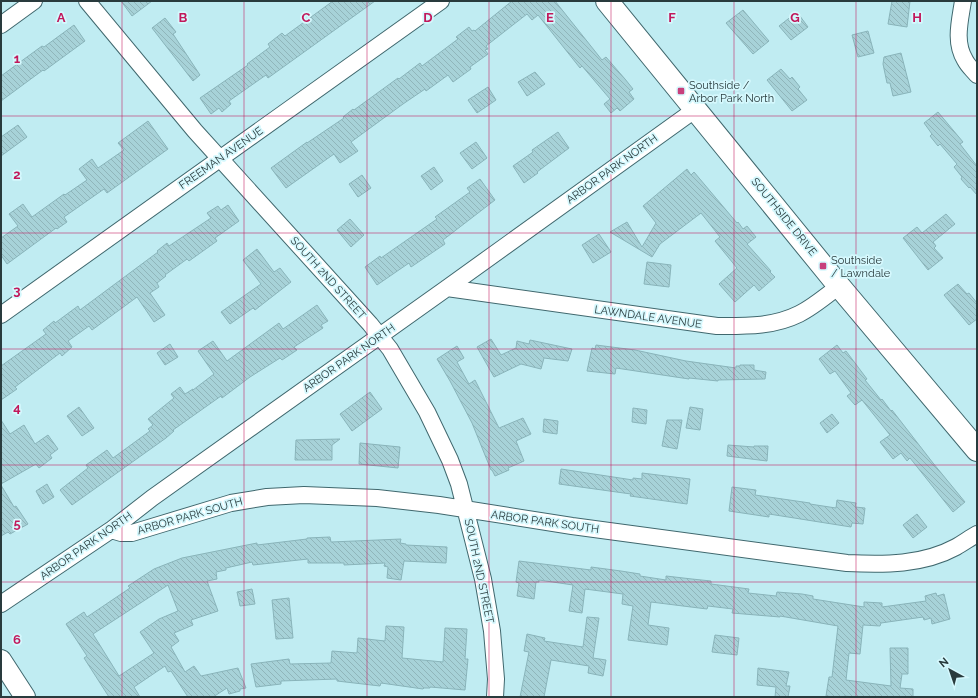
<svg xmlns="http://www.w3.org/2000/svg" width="978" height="698" font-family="Raleway,sans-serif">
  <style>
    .building { fill: url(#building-back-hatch); stroke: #89b4ba; fill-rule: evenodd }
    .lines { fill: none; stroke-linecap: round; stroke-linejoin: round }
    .minor-casing { stroke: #40686e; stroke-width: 18 }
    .tertiary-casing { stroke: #40686e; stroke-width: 22 }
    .secondary-casing { stroke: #40686e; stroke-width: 24 }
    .minor { stroke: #fff; stroke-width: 16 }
    .tertiary { stroke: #fff; stroke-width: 20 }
    .secondary { stroke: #fff; stroke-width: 22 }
    .grid { fill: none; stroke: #c2185b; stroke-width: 1; stroke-opacity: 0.55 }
    .poi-dot { fill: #c8407c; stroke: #d5f8fd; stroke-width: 1.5 }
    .labels { text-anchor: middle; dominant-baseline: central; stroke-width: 3.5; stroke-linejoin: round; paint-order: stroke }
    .poi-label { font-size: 11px; fill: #293b3d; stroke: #d5f8fd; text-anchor: start }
    .street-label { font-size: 11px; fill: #293b3d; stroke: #d5f8fd }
    .grid-label { font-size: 13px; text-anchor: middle; font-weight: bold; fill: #c2185b; stroke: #d5f8fd; stroke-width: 3.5; stroke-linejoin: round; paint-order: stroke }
  </style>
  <defs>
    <pattern id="building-back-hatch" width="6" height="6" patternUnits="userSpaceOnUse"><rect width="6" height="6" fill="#a7d2d8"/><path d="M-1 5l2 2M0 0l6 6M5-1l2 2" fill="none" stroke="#90b5ba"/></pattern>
  </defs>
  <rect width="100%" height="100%" fill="#c0ecf2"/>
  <path class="building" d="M121,1H152L132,16Z
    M333,1H375L268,78L266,75L229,101L231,104L222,112L219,108L211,114L200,98L248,65L247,64L270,47L268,44L282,33L285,36Z
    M512,1H555L602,60L606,57L625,79L633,89L629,92L634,99L620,111L617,108L611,113L604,104L610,99L582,66L580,68L538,15L532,20L527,14L486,46L488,49L485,50L488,54L470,67L471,69L453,82L448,75L426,91L425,89L403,104L351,142L358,151L340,163L334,154L286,188L271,168L307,142V143L344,118L343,117L353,109L354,110L398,78L399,79L420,63L422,66L458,39L456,37L469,27L472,31L474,30L475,31Z
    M892,1H910L907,27L888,24Z
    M743,10L769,41L753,54L726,23Z
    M797,12L808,27L791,40L779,26Z
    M165,18L176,32L173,34L200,75L193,81L152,28Z
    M74,25L85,41L44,71L43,70L1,101V76L42,46L44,47Z
    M868,31L874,53L858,57L852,35Z
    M901,53L911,92L893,96L890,83H887L883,64L884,57Z
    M781,69L790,79L792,77L800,87L798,89L807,100L792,111L767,80Z
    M535,72L545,84L527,96L518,82Z
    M488,87L496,100L477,113L468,100Z
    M938,112L963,142L960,144L977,166V195L970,187L969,188L961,179L962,177L954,167L957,164L940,144L938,146L930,136L932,134L924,123Z
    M148,121L168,149L107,193L104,189L64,217L67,222L57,229L56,228L7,264L1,255V238L18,226L9,214L23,204L32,217L64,194L65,195L87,180L79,169L92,159L98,168L124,150L118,143Z
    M18,125L27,137L1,156V137Z
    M558,132L569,148L537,172L538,173L524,183L513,166L533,152L532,150Z
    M476,142L487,158L472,169L460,153Z
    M434,167L443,181L431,190L421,176Z
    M687,169L691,175L694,172L737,223L738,222L743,229L747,226L756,237L747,244L771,271L770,272L775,277L759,291L754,285L735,302L719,284L737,268L715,241L720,237L701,213L660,244L652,257L610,232L627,222L642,247L656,223L643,206Z
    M362,175L371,188L358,197L349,184Z
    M480,179L495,200L443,240L445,244L411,267L409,263L377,285L365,267L380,256L381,258L437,219L435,217L470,192L467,188Z
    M228,205L239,221L215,238L217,241L189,261L187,259L165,275L166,276L157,283L159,287L150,293L165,315L154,322L137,297L92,330L89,326L68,341L72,347L62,356L60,353L15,387L17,389L1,400V366L46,334L43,330L54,321L55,323L78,306L80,310L158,252L157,251L167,243L169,246L211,218L207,213L218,206L221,210Z
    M946,214L955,224L933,242L936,246L934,248L943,258L928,270L903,238L917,227L922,233Z
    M350,219L364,235L351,247L337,230Z
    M599,234L611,252L593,263L582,245Z
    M257,249L274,272L280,268L291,282L255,310L253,308L230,324L221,312L261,284L243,260Z
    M647,262L671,265L669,287L644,284Z
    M958,284L967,294L969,293L977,303V319L969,325L944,295Z
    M317,305L328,321L321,325L323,328L294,347L297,350L282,360L280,358L250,377L222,398L221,396L173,430L174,431L166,438L72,505L60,490L88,468L86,465L107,450L113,458L150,431L148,429L153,425L148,419L174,398L171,394L180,387L185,394L193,389V390L214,374L198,351L213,341L227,361L279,323L283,329Z
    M491,339L501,355L516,348L517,341L529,344L530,340L572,349L568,361L544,358L541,369L521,364L494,377L477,347Z
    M170,344L178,357L165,365L157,353Z
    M596,345L635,350L686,361L736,368V366H740V365H754V370L766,372L765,379L718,380V381L689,378V379L616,368L615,374L587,371L592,348L595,349Z
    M837,345L843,353L846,351L867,379L865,380L881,400L882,399L891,411L892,410L933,463L965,502L953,512L910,458L907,461L901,453L893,459L880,442L890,435L862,400L855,405L847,396L851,393L835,371L830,374L819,359Z
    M457,346L464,358L457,362L469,384L475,380L499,428L523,418L531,434L516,441L524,461L508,468L509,470L495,476L492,470H491L472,423L450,381L437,359Z
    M370,392L382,409L352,431L340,414Z
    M79,407L94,428L82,436L67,416Z
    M690,407L703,409L700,430L686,428Z
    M633,408L647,410L646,424L632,422Z
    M832,414L839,423L827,433L820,423Z
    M544,419L558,421L557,434L543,432Z
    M1,420L10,434L24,425L35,444L48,435L58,449L50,455L52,458L39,468L36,464L1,484Z
    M667,420H682L677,449L662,446Z
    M340,439L332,445V460H295L296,440Z
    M360,443L400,447L398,468L359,464Z
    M728,445L754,447V446H768L767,461L727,456Z
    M561,469L633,480V478L642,479V473L690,479L687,504L630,496L631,494L559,484Z
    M47,484L54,497L43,504L36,491Z
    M1,485L14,507L16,506L28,524L10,534L8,532L1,536Z
    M732,487L756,490L755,495L810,503V504L836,508L837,500L856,503L855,507L865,508L863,524L852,523L851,527L769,514V517L729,511Z
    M917,514L927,527L913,538L903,525Z
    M330,537L331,542L401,539L400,543L406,544V545L447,547L446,563L404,561L401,580L387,578L388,567L384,566L385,563L344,565V563H308V559L253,565L252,562L226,568V570L216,572L217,579L207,581L218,611L191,620L193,625L174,633L179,641L171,647L185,672L194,666L201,676L238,668L246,688L240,689V691L229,694L227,688L213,697H188L171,671L168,672L165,666L134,687L140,697H109L84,658L87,656L66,624L84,612L87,617L130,588L128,586L154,569L182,558L257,543V545L307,539V538ZM168,585L178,611L159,619L140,632L154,653L119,676L93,634Z
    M519,561L591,570V567L621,571L640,574V576L666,580V576L692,579L711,581V584L749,589L748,593L776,596L777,592L802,594L813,596V599L864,607V602L882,603V607L926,601L925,596L936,593L937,596L944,594L950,619L932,624L931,618L924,620L923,617L881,623L880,626L863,625L860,654L849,653L846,680L891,686L890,648H908V674H902L900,688L913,689V697H855L844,696V697H834L826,696L829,677H832L838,626L780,616V617L732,613L733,609L708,606L707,609L651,602L648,625L669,628L667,645L628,640L633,606L622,604L623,594L585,589L582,613L569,611L573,585L539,580V582H536L534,599L517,596L519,583L516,582Z
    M252,589L255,604L240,606L237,592Z
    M289,598L293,638L276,639L272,600Z
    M587,617L599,618L593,658L606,660L603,676L588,673L589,666L551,660L544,697H520L529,652L524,651L527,634L545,638L544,641L583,647Z
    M386,626L404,627L402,658L443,662L445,628L467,629L465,659H468L465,690L430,687V688H424L423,689L381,683L380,686L337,681V679L281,681V684L256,687L251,664L289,659L290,664L331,663L332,651L357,653L358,638L385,641Z
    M715,635L739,638L737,655L712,652Z
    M758,668L789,672L786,686H790L788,697H775L776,687L757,685Z"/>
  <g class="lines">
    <g class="minor-casing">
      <path id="minor" d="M87,1L195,131L370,324L390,349L427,412L450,460L459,484L483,579L492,631L496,679L495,697
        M963,1C960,21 954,42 965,60C968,66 973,70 977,75
        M1,25L34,1
        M447,288L717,326C745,326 773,327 799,314C813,307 826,296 839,286
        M1,315L441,1
        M111,530L121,533H132L231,503L267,497L304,495L377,498L439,505L572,526L847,563C884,565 923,565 956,547C963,543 970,538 977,534
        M1,604L111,530L152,498L447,288L696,109"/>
    </g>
    <g class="tertiary-casing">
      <path id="tertiary" d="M1,660L25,697"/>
    </g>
    <g class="secondary-casing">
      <path id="secondary" d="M607,1L839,286L977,450"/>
    </g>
    <use href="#minor" class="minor"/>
    <use href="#tertiary" class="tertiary"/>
    <use href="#secondary" class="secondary"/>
  </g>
  <path class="grid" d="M122,1V697M244,1V697M367,1V697M489,1V697M611,1V697M734,1V697M856,1V697M1,116H977M1,233H977M1,349H977M1,465H977M1,582H977"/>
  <g class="poi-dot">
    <rect x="677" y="87" width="8" height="8" rx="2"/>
    <rect x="819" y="262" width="8" height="8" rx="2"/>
  </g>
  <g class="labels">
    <g class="poi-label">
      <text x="689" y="85">Southside /<tspan x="689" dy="13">Arbor Park North</tspan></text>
      <text x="831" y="260">Southside<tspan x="831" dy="13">/ Lawndale</tspan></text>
    </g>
    <g class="street-label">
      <text transform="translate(221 158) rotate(-35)">FREEMAN AVENUE</text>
      <text transform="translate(612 169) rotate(-36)">ARBOR PARK NORTH</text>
      <text transform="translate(784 217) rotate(51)">SOUTHSIDE DRIVE</text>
      <text transform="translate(328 278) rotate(48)">SOUTH 2ND STREET</text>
      <text transform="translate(648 317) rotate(8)">LAWNDALE AVENUE</text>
      <text transform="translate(349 358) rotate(-35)">ARBOR PARK NORTH</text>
      <text transform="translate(190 516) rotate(-16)">ARBOR PARK SOUTH</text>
      <text transform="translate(545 522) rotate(8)">ARBOR PARK SOUTH</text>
      <text transform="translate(86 546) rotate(-35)">ARBOR PARK NORTH</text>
      <text transform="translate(479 571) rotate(78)">SOUTH 2ND STREET</text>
    </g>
  </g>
  <g class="grid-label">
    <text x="61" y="22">A</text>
    <text x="183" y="22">B</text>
    <text x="306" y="22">C</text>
    <text x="428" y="22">D</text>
    <text x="550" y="22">E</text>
    <text x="672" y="22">F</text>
    <text x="795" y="22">G</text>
    <text x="917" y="22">H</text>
    <text x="17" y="63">1</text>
    <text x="17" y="179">2</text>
    <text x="17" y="295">3</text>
    <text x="17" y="412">4</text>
    <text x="17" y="528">5</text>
    <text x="17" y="644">6</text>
  </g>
  <rect width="978" height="698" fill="none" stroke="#293b3d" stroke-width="4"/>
  <g transform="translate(950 670) rotate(320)" stroke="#d5f8fd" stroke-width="3" paint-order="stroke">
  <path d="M0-3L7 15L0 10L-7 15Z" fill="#293b3d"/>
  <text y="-6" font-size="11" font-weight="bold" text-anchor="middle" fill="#293b3d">N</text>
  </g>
</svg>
